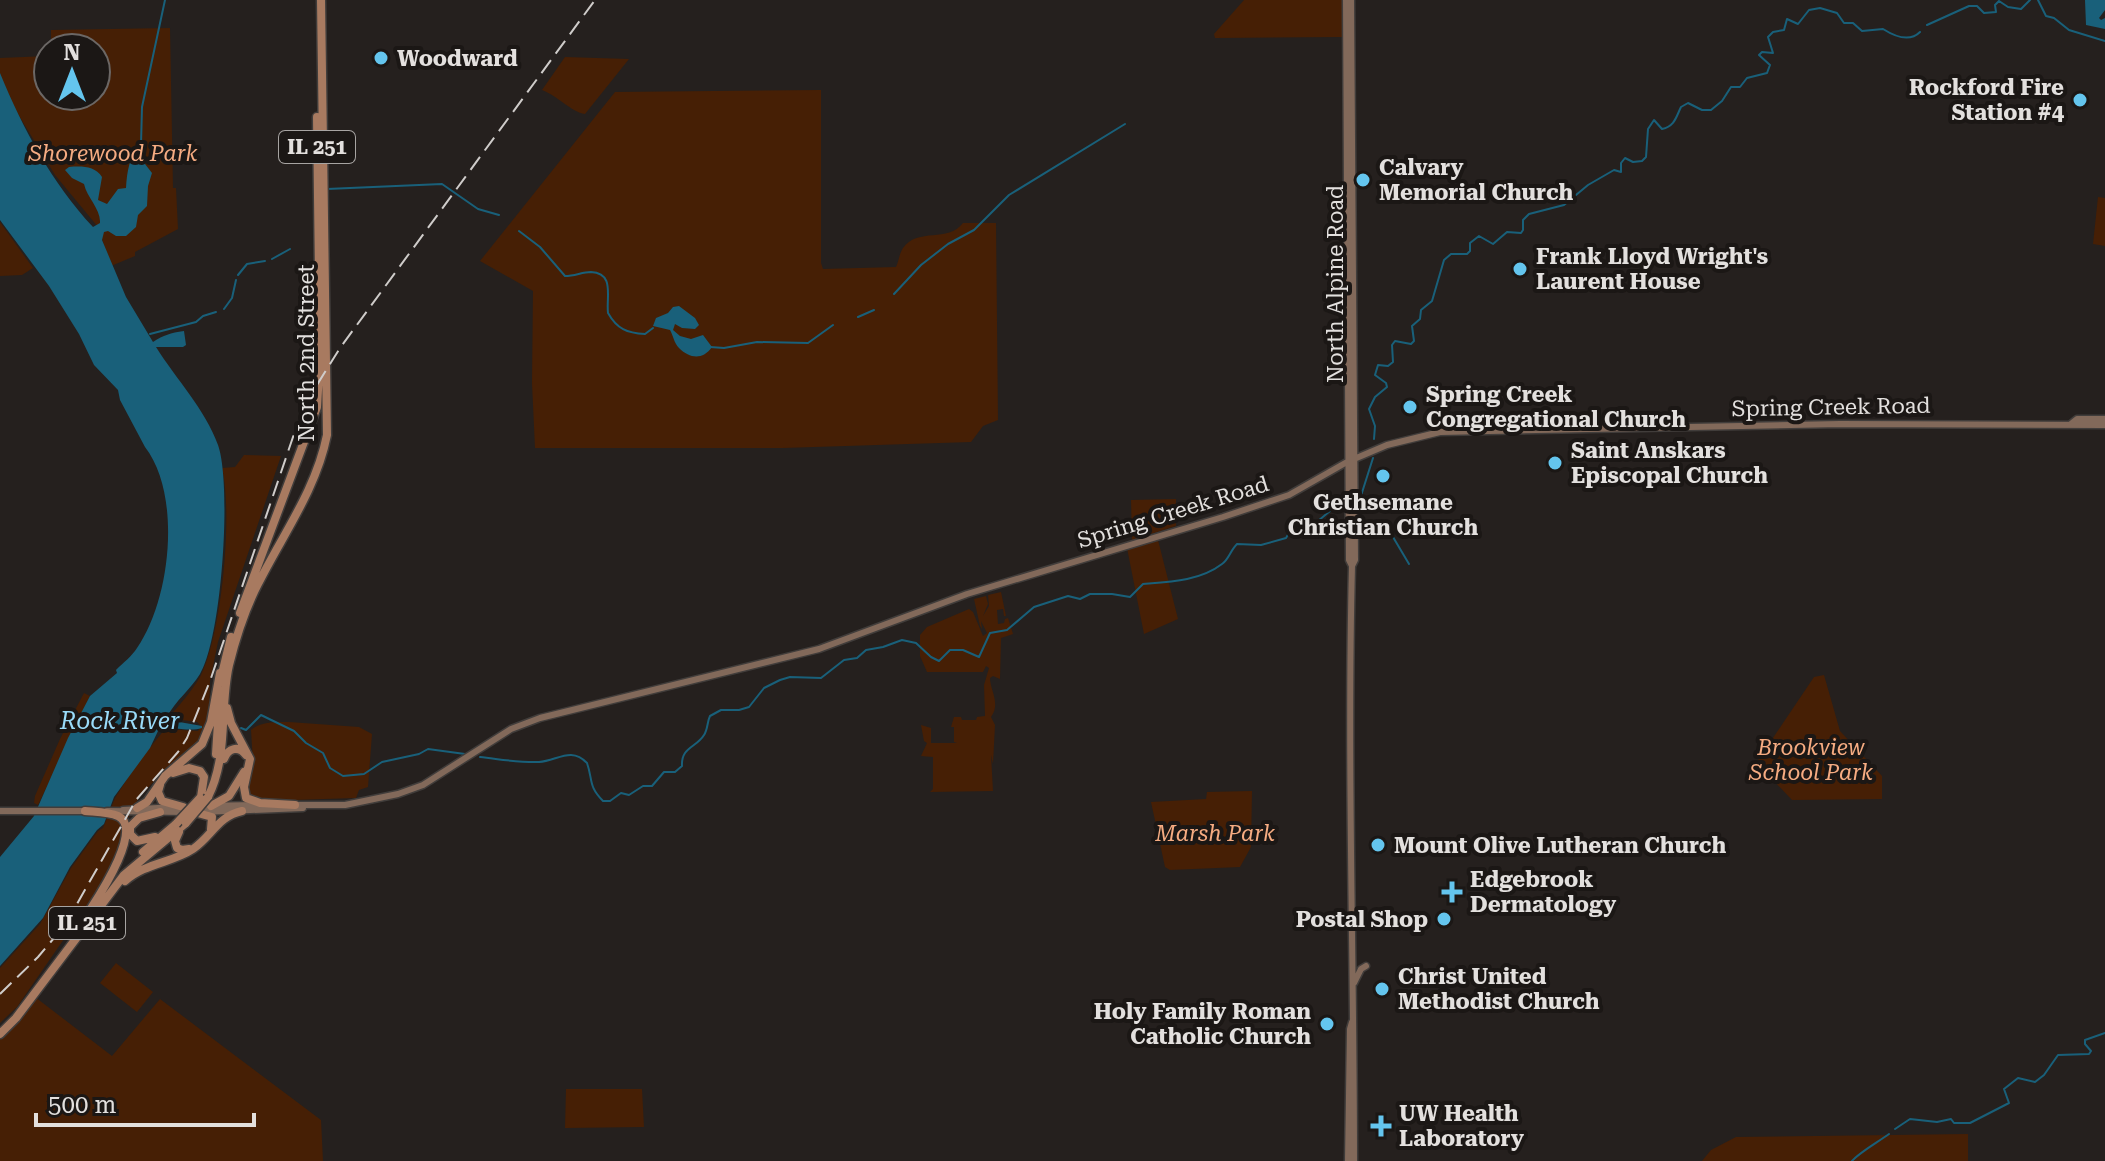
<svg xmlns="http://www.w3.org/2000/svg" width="2105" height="1161" font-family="'Roboto Serif',serif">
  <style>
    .green { fill: #461f05 }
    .water { fill: #19607a }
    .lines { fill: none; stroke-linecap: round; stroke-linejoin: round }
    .stream { stroke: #19607a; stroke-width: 2 }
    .secondary-casing { stroke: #413d3b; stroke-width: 9 }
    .primary-casing { stroke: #413d3b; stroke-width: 11 }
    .secondary { stroke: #82695a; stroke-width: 6 }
    .primary { stroke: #a87a60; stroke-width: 8 }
    .rail { stroke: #cfccca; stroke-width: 2; stroke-dasharray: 16 8; stroke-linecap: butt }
    .primary-bridge-casing { stroke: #413d3b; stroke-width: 11; stroke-linecap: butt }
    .primary-bridge { stroke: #a87a60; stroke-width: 8 }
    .poi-dot { fill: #64c5ee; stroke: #1b1715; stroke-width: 3 }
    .labels { text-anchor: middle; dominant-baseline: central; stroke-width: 8; stroke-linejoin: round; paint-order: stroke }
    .shield { fill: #1b1715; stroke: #a7a4a2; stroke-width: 2 }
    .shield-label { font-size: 20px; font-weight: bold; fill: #e3e0de }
    .poi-label { font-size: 22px; font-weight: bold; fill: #e3e0de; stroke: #1b1715; text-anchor: start }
    .park-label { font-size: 22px; font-style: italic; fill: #f6ac82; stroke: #1b1715 }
    .street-label { font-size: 22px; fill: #e3e0de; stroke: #1b1715 }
    .water-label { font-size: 24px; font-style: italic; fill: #9adbf9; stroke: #1b1715 }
  </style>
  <rect width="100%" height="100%" fill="#25201e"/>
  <path class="green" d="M1244,0H1343V37L1215,38L1214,34Z
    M170,28L173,188H176L178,229L135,252V256L111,266L98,227L55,175L10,101L0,74V58L48,56V96H96V48H51V30Z
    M565,57L629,59L585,114C571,112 558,96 542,90Z
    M821,90V263L823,269L896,267C899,261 899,254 903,248C918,227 948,243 963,223H996L998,420L983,426L971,442L783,448H535L532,383L533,291L480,261L615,92Z
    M2098,197L2105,198V246L2093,244Z
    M0,222L33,268L22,275L0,276Z
    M244,455L281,456L218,642L210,681L209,723L196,749L163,771L138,799L123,828V842L104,881L17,1007L0,1023V968L40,924L71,868L98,831L103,828L115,798L136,765L165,729L198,731L201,726L197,722L167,718C178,708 194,688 201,675C222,632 233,514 222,468L235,467Z
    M1176,499V526L1132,540L1131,500Z
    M1158,540L1178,619L1144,634L1127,548Z
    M1001,592L1006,616H1004L1003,609L997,610L998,624L1004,623L1005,619L1008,618L1013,634L1001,638L1000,679L993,676L990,678C990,690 1001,704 991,717L995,725L993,764L991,755L993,791L930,792L933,789V757L921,756L927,743L924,741L921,725L931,728V743H957L954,742V727H951L954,717H961L962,720H976L977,717L985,716L984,685L989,668L986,666L983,672H927L920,656V635L927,627L969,609L973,612L983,636L987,633L981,621L982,629L980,626L974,599L986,596L988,604L983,616L989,606L988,595Z
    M1824,675L1840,731L1882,776V799L1792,800L1772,779H1751L1750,772L1814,677Z
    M84,693L90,696L38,805L34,803L35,796L60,739Z
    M289,722L359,727L372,734L368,787L359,790L356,798L261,801L249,796V782L253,763L251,730C261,721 276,722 289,722Z
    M1252,791L1251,847L1240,867L1170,870L1165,867L1151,802L1206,799L1207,792Z
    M116,963L153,992L137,1012L100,983Z
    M35,997L112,1056L160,999L321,1120L323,1161H0V1039Z
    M566,1089H642L644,1127L565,1128Z
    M1968,1134V1161H1702L1711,1150L1736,1137Z"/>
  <path class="water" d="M2085,0H2105V10L2099,18L2101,20L2105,18V29L2086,25Z
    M0,73C23,129 52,183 93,227L100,223C101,209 87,198 84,184L72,178L65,170L69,167C82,166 95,166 102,177L98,200L107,204L118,189L126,188C127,172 129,156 141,144L145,148V164L152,173L148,186L147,206L138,215L136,227L126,236H116L108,231L104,232L102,240L126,297L153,342C164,335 170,333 184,331L186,345L183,347H156C176,379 205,409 218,445C232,484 222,638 200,674C191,689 175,701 167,717L168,720L202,726V728C187,733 172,724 158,731L150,748L114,797L104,824L97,830L70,867L43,918L0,966V857L34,816L68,738L90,696L117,673L116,670C123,663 132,656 137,648C171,599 182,495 145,447L120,400L118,390L94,365L79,334L49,286L0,220Z
    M679,306L695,318L699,325L695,329L682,328L675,324L673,330L680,336L691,339L703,335L712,347C703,360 690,359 679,348C674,343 673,335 670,330L653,326L656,318L668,313L673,307Z"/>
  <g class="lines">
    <path class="stream" d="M2038,0L2046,16L2054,18L2069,30L2105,41
      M1927,25L1969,6H1977L1984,13L1996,12L1995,5L1999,1L2008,7L2021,9L2030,0
      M141,144L142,107L165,0
      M327,189L442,184L478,209L499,215
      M519,231L540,247L565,276C575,276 582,272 591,272C615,273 606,297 608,313C617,329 627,333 645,334L653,328
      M272,259L290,249
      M238,275L247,264L265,261
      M894,294L921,265L948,244L974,230L1009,195L1125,124
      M224,309L232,298L236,280
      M858,317L874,310
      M150,334L196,322L203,316L216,312
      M710,347L724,348L757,342L808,343L833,325
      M1374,439L1375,426L1369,409L1375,397L1387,387L1386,383L1375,375L1378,365L1388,366L1393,362L1392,345L1395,341L1411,344L1414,341L1412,326L1420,319L1421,310L1432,301L1444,260L1451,254H1467L1470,251V243L1479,236L1493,244L1507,232L1521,233L1523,230V220L1529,214L1564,205L1588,185L1614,170L1621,172V163L1625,158L1633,162L1642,161L1646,157L1648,129L1654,120L1662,129C1675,126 1676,117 1681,107L1688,103L1702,110H1711L1722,101L1731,87H1740L1747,78L1767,73L1770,65L1759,55L1762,52L1773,53L1768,37L1773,32L1784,30L1787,19L1798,24L1809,10L1820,8L1837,13L1844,23H1853L1862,31L1883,29C1894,36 1909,43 1920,32
      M1359,502L1373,458
      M1393,537L1409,564
      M241,728L246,730L261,715L294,731L306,743L323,753L330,768L343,776L364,774L382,762L419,754L428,749L465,754
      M480,757C499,759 520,763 539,762C557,761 571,746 587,763C593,780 588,786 603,801H610L621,793L629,795L643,786H652L664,772H675L682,766C681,747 696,748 704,735C708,729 707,722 710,716L721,710H739L749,707L764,688L780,680L790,677L821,678L844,660L857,658L866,650L883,647L902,640L916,643L931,657L939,661L950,650H963L979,657L990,633L1007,630L1034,607L1068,596L1080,599L1090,594H1112L1130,597L1143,584C1169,582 1200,581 1222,564C1229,559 1230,551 1237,544L1261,545L1286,538L1293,526L1318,521L1330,511L1343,506
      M1895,1129L1910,1119L1937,1122L1951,1119L1954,1123H1970L2009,1103L2004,1089L2018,1078L2035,1082L2044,1075L2058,1055L2089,1054L2091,1051L2085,1044V1040L2105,1033
      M1852,1161C1860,1152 1878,1142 1889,1134"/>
    <g class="secondary-casing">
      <path id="secondary" d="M1346,0L1349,560L1352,566C1347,765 1354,963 1354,1161
        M1351,0L1355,560L1352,566
        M2072,423L2077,419H2105
        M294,805H345L398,794L423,785L511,729L540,718L819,649L967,594L1223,517L1289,495L1347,462L1387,445L1440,432L1840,424L2105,425
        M198,806L263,805
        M123,810L175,807
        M0,811H87
        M107,811L187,812
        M202,812L303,808
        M1354,983L1361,969L1366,966
        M1348,1161L1350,1029L1352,1022"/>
    </g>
    <g class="primary-casing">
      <path id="primary" d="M240,613L317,407L320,357L317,117
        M221,678L231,637
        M227,708L231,723L250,759L244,787L246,798L260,803L295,805
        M216,754L220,691
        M224,759C228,748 239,745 246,755
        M173,773L189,768L200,771L204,777L201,797
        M160,785L158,792L162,801L183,807
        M208,797C229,755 219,709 229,665C236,637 245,609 258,584C283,534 316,490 327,435L321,0
        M211,806L229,796L244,772
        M137,808L147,802L165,776L202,744L211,722L220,673
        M85,811C95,812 109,812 118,816C144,828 99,896 90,910
        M194,812L212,817L211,829
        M179,832L175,841L177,848L182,850L189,849
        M155,837L137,841L130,834V827L139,818L160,812
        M143,852L176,824
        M125,881C145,863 172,863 193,849C212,836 218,816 242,811
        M0,1034L16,1018L124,875L186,823"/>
    </g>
    <use href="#secondary" class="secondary"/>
    <use href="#primary" class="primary"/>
    <path class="rail" d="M0,994L38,957L65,925L136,800L178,752L187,738L210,681L293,437L315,388L340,348L595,0"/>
    <g class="primary-bridge-casing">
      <path id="primary-bridge" d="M186,823L208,797
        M176,824L200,798"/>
    </g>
    <use href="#primary-bridge" class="primary-bridge"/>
  </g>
  <g class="poi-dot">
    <circle cx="381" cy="58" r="8"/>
    <circle cx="2080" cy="100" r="8"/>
    <circle cx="1363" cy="180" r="8"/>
    <circle cx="1520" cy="269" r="8"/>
    <circle cx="1410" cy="407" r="8"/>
    <circle cx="1555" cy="463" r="8"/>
    <circle cx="1383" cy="476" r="8"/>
    <circle cx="1378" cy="845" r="8"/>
    <path d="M1448 880h8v8h8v8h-8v8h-8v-8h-8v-8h8z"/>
    <circle cx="1444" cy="919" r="8"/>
    <circle cx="1382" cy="989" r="8"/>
    <circle cx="1327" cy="1024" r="8"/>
    <path d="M1377 1114h8v8h8v8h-8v8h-8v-8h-8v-8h8z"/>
  </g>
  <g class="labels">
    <g class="shield">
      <rect x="279" y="131" width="76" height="32" rx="6"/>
      <rect x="49" y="907" width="76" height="32" rx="6"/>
    </g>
    <g class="shield-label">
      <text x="317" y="147">IL 251</text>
      <text x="87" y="923">IL 251</text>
    </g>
    <g class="poi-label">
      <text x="397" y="58">Woodward</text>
      <text x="2064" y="87" text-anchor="end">Rockford Fire<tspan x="2064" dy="25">Station #4</tspan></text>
      <text x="1379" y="167">Calvary<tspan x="1379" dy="25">Memorial Church</tspan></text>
      <text x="1536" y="256">Frank Lloyd Wright's<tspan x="1536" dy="25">Laurent House</tspan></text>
      <text x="1426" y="394">Spring Creek<tspan x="1426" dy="25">Congregational Church</tspan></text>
      <text x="1571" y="450">Saint Anskars<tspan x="1571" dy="25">Episcopal Church</tspan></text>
      <text x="1383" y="502" text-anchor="middle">Gethsemane<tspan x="1383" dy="25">Christian Church</tspan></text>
      <text x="1394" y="845">Mount Olive Lutheran Church</text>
      <text x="1470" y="879">Edgebrook<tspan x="1470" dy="25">Dermatology</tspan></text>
      <text x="1428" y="919" text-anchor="end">Postal Shop</text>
      <text x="1398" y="976">Christ United<tspan x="1398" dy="25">Methodist Church</tspan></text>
      <text x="1311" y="1011" text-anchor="end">Holy Family Roman<tspan x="1311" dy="25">Catholic Church</tspan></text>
      <text x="1399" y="1113">UW Health<tspan x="1399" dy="25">Laboratory</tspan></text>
    </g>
    <g class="park-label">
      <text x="113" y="153">Shorewood Park</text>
      <text x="1811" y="747">Brookview<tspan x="1811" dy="25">School Park</tspan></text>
      <text x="1215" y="833">Marsh Park</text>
    </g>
    <g class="street-label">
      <text transform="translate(1335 284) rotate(-90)">North Alpine Road</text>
      <text transform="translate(306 353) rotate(-90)">North 2nd Street</text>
      <text transform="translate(1831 407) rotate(-1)">Spring Creek Road</text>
      <text transform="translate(1173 512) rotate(-17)">Spring Creek Road</text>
    </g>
    <g class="water-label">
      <text x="120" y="721">Rock River</text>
    </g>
  </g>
  <g transform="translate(72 72)"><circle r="38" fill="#1b1715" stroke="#6b6765" stroke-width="2"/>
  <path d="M0-6L14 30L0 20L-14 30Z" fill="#64c5ee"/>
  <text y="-12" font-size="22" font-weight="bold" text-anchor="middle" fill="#e3e0de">N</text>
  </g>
  <path d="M36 1113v12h218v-12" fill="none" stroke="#e3e0de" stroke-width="4"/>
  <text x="48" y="1113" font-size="24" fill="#e3e0de" stroke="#1b1715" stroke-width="6" paint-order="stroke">500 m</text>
</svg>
